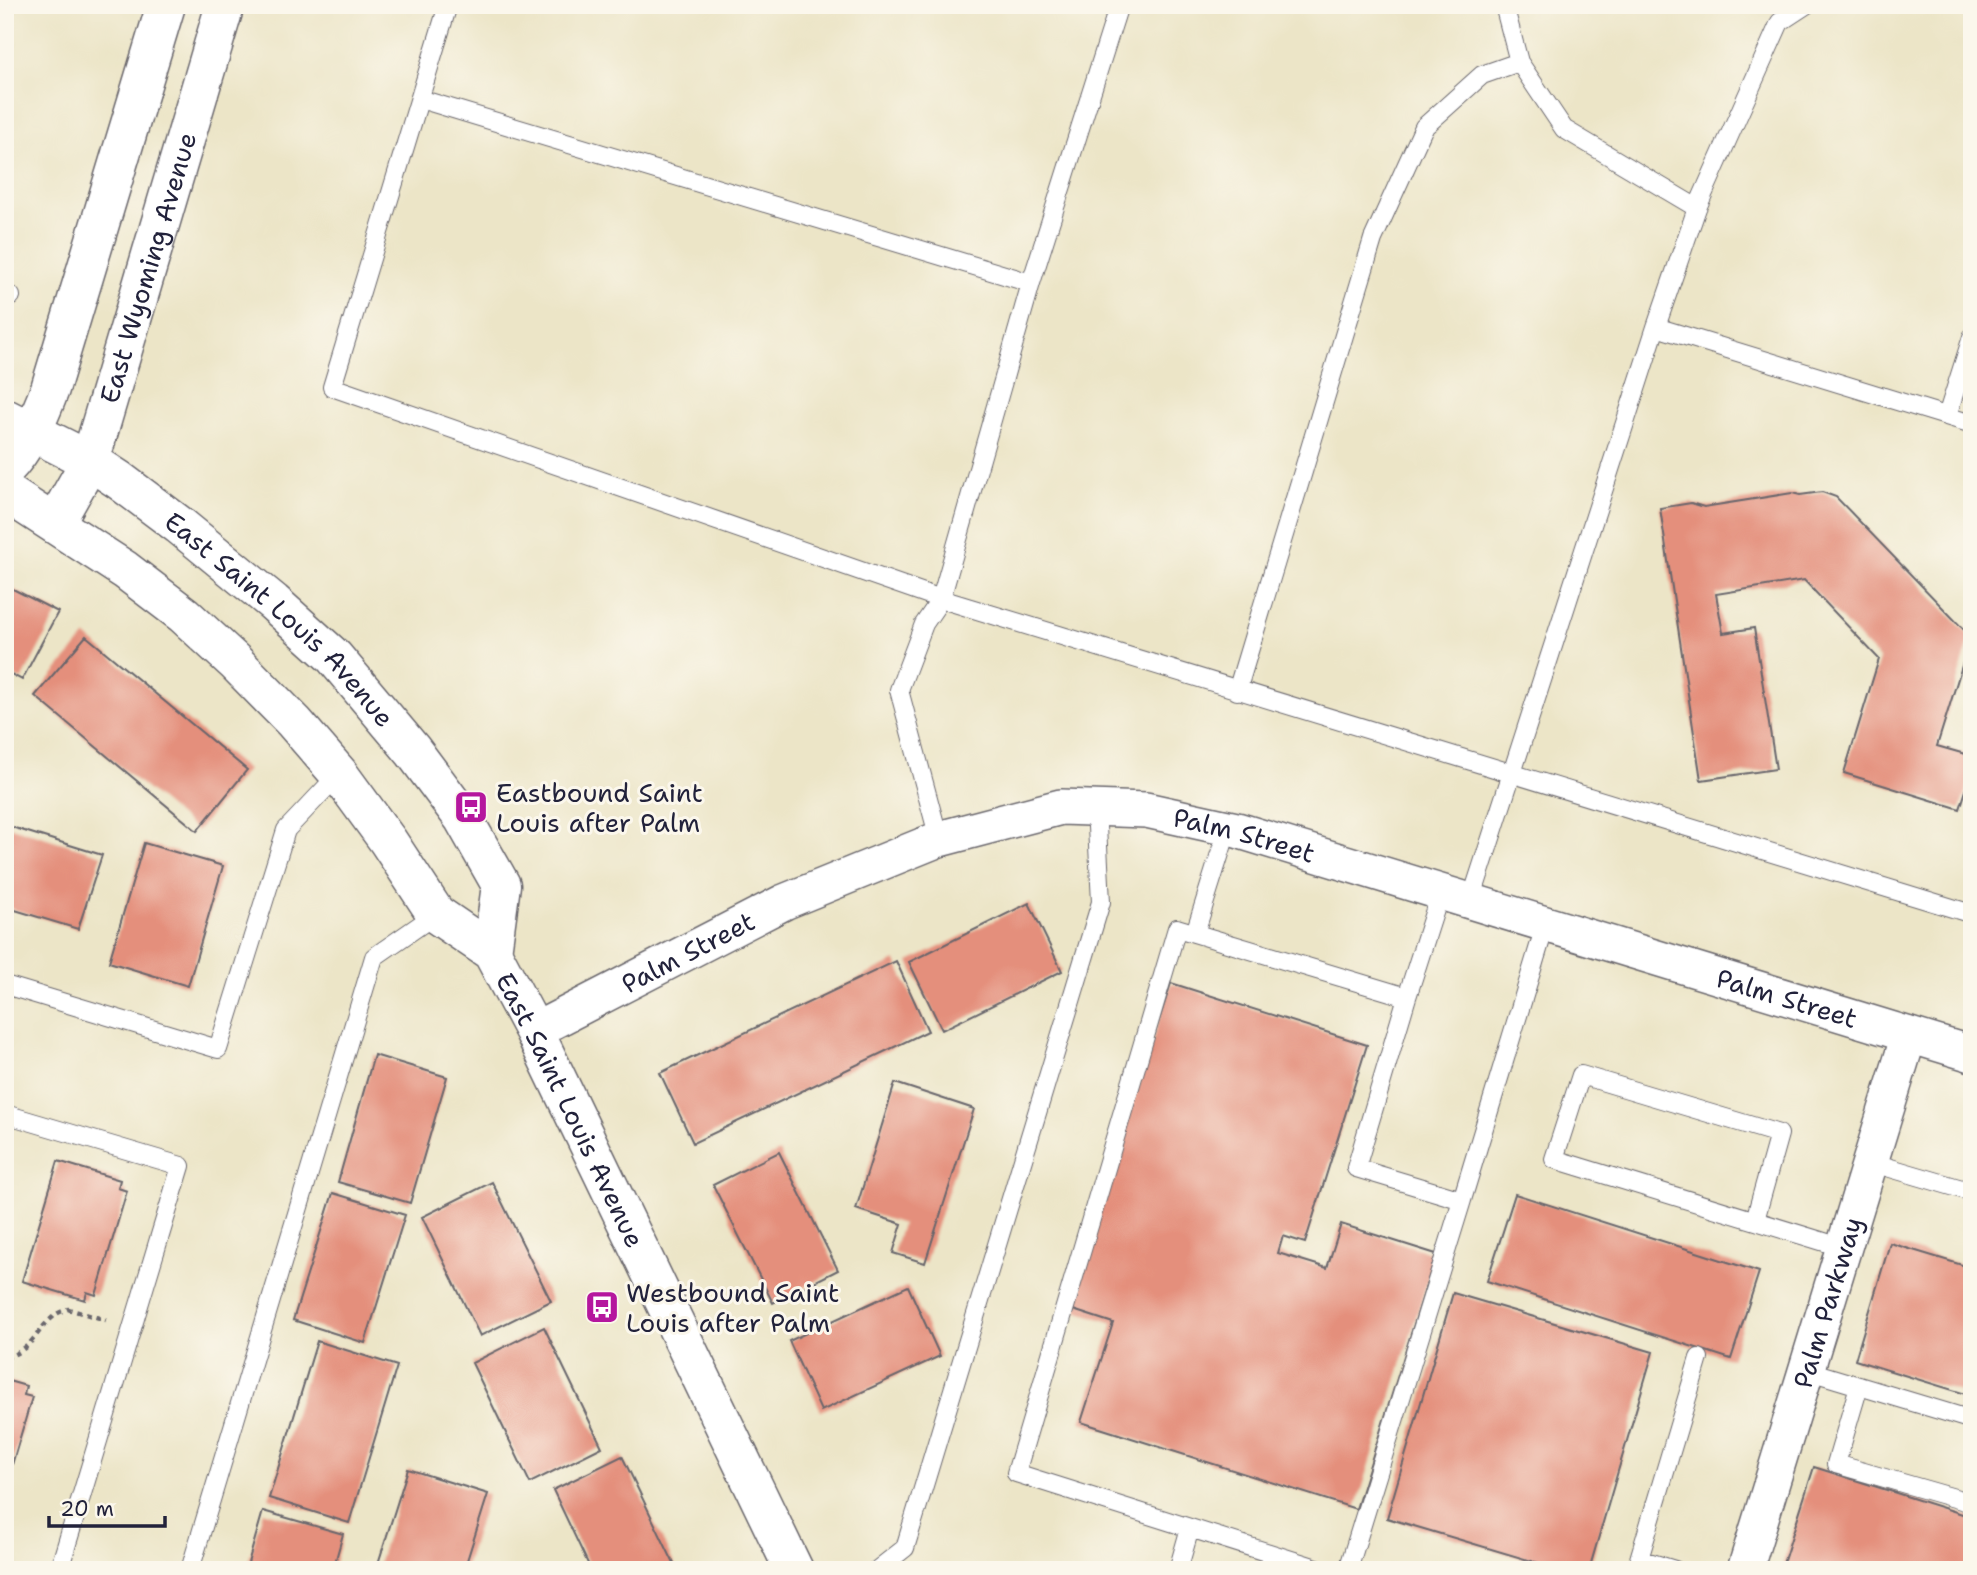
<svg xmlns="http://www.w3.org/2000/svg" width="1977" height="1575" font-family="'Shantell Sans',sans-serif">
  <style>
    .building { fill: #e48f7c }
    .lines { fill: none; stroke-linecap: round; stroke-linejoin: round }
    .lane-casing { stroke: #69666c; stroke-width: 20 }
    .street-casing { stroke: #69666c; stroke-width: 38 }
    .secondary-casing { stroke: #69666c; stroke-width: 41 }
    .path { stroke: #69666c; stroke-width: 4.5; stroke-dasharray: 5 5; stroke-linecap: butt }
    .lane { stroke: #fff; stroke-width: 18 }
    .street { stroke: #fff; stroke-width: 35 }
    .secondary { stroke: #fff; stroke-width: 38 }
    .labels { text-anchor: middle; dominant-baseline: central; stroke-width: 6; stroke-linejoin: round; paint-order: stroke }
    .street-label { font-size: 26px; fill: #22223b; stroke: #fbf7ec }
    .poi-label { font-size: 26px; fill: #22223b; stroke: #fbf7ec; text-anchor: start }
  </style>
  <rect width="100%" height="100%" fill="#fbf7ec"/>
  <filter id="ink" filterUnits="userSpaceOnUse"><feTurbulence type="fractalNoise" baseFrequency=".0143" numOctaves="2"/><feDisplacementMap in="SourceGraphic" scale="14" xChannelSelector="R" yChannelSelector="G"/><feConvolveMatrix kernelMatrix="1 2 1 2 8 2 1 2 1" color-interpolation-filters="sRGB"/></filter>
  <filter id="wash" filterUnits="userSpaceOnUse"><feTurbulence type="fractalNoise" baseFrequency=".00686" numOctaves="4" result="noise"/><feDisplacementMap in="SourceGraphic" scale="28" xChannelSelector="R" yChannelSelector="G"/><feGaussianBlur stdDeviation="1.57" result="paint"/><feColorMatrix in="noise" values="0 0 0 0 0 0 0 0 0 0 0 0 0 0 0 0 0 1.4 0 .05"/><feComposite in="paint" operator="in"/></filter>
  <g filter="url(#wash)">
    <rect width="100%" height="100%" fill="#ece5c7"/>
    <g id="blocks">
      <path class="building" d="M1822,492L1836,497L1971,637L1937,746L1972,756V772L1960,809L1844,773L1879,659L1804,580L1716,594L1723,633L1754,628L1776,769L1701,780L1660,508L1691,503L1704,507L1792,493L1800,495Z
        M5,585L58,612L22,680L5,671Z
        M86,636L247,770L197,831L35,696Z
        M5,825L102,855L78,929L5,907Z
        M144,843L223,866L188,986L109,962Z
        M1029,903L1062,971L942,1030L909,962Z
        M896,961L928,1031L693,1143L660,1073Z
        M1171,983L1367,1045L1305,1243L1283,1236L1278,1253L1327,1268L1341,1224L1436,1254L1356,1509L1081,1422L1113,1323L1067,1308Z
        M374,1055L447,1077L410,1203L338,1182Z
        M895,1083L974,1109L925,1263L893,1253L902,1224L856,1209Z
        M779,1152L838,1270L773,1303L713,1185Z
        M58,1161L120,1180L118,1188L127,1191L96,1295L87,1292L85,1300L22,1281Z
        M492,1182L551,1301L480,1336L422,1217Z
        M333,1193L405,1215L365,1343L293,1320Z
        M1515,1194L1759,1272L1731,1359L1487,1281Z
        M1890,1243L1972,1268V1396L1855,1360Z
        M908,1286L940,1356L821,1411L789,1341Z
        M1453,1293L1653,1352L1589,1570H1562L1387,1518Z
        M544,1327L602,1447L530,1483L472,1363Z
        M317,1341L397,1366L349,1523L269,1498Z
        M5,1380L26,1386L24,1395L32,1397L6,1485Z
        M622,1456L677,1570H591L553,1490Z
        M1814,1467L1972,1517V1570H1781Z
        M408,1469L488,1494L464,1570H376Z
        M263,1511L343,1534L333,1570H246Z"/>
    </g>
  </g>
  <g filter="url(#ink)">
    <use href="#blocks" fill-opacity="0" stroke="#69666c" stroke-width="2"/>
    <g class="lines">
      <g class="lane-casing">
        <path id="lane" d="M448,5L332,387L941,599L1972,914
          M1504,5L1519,62L1564,129L1697,208
          M420,99L1031,283
          M5,295L11,296
          M1656,327L1972,424
          M1947,416L1972,337
          M1237,691L1373,239L1424,127L1482,75L1519,62
          M939,839L899,690L924,624L941,599L1031,283L1119,5
          M1471,900L1656,327L1697,208L1780,22L1806,5
          M1195,933L1228,828
          M5,985L218,1049L286,830L339,774
          M1407,997L1441,891
          M5,1114L181,1166L59,1570
          M1870,1162L1972,1192
          M1755,1220L1779,1134L1581,1075L1554,1159L1844,1248
          M1806,1370L1972,1420
          M1859,1386L1836,1464L1972,1503
          M190,1570L374,957L436,914
          M877,1570L905,1548L1101,902L1096,808
          M1012,1570H1015
          M1178,1570L1190,1528
          M1323,1570L1016,1473L1177,928L1407,997L1356,1168L1462,1200L1546,923
          M1348,1570L1462,1200
          M1675,1570L1639,1559L1699,1358"/>
      </g>
      <g class="street-casing">
        <g id="street">
          <path id="s1" d="M534,1031L784,902L939,839L1061,807L1146,810L1237,830L1972,1054"/>
          <path id="s2" d="M1745,1570L1909,1035"/>
        </g>
      </g>
      <g class="secondary-casing">
        <g id="secondary">
          <path id="s3" d="M5,418L90,461L119,480L179,525L273,602L334,657L413,751L463,818L501,885L492,952"/>
          <path d="M5,469C26,448 39,418 50,389L166,5"/>
          <path id="s4" d="M5,492L125,570L184,615L235,662L294,722L339,774L388,841L436,914L492,952L534,1031L794,1570"/>
          <path id="s5" d="M55,523L90,461L225,5"/>
        </g>
      </g>
      <path class="path" d="M5,1358C33,1349 34,1333 53,1317C56,1313 63,1311 68,1309L106,1320"/>
      <use href="#lane" class="lane"/>
      <use href="#street" class="street"/>
      <use href="#secondary" class="secondary"/>
    </g>
  </g>
  <defs>
    <g id="bus-square" transform="scale(1.75)"><rect x="-9" y="-9" width="18" height="18" rx="4" fill="#b5179e" stroke="#fbf7ec"/><path d="M-5-6H5V4H4V6H2V4H-2V6H-4V4H-5ZM-3.5-4V0h7V-4ZM-3.5 1.2v1.5H-2V1.2ZM2 1.2v1.5H3.5V1.2Z" fill="#fff"/></g>
  </defs>
  <g fill-rule="evenodd">
    <use href="#bus-square" x="471" y="807"/>
    <use href="#bus-square" x="602" y="1307"/>
  </g>
  <g class="labels">
    <g class="street-label">
      <text stroke="none"><textPath href="#s5" startOffset="273">East Wyoming Avenue</textPath></text>
      <text stroke="none"><textPath href="#s3" startOffset="343">East Saint Louis Avenue</textPath></text>
      <text stroke="none"><textPath href="#s1" startOffset="761">Palm Street</textPath></text>
      <text stroke="none"><textPath href="#s1" startOffset="173">Palm Street</textPath></text>
      <text stroke="none"><textPath href="#s1" startOffset="1328">Palm Street</textPath></text>
      <text stroke="none"><textPath href="#s4" startOffset="854">East Saint Louis Avenue</textPath></text>
      <text stroke="none"><textPath href="#s2" startOffset="280">Palm Parkway</textPath></text>
    </g>
    <g class="poi-label">
      <text x="496" y="792">Eastbound Saint<tspan x="496" dy="30">Louis after Palm</tspan></text>
      <text x="626" y="1292">Westbound Saint<tspan x="626" dy="30">Louis after Palm</tspan></text>
    </g>
  </g>
  <rect width="1977" height="1575" fill="none" stroke="#fbf7ec" stroke-width="28"/>
  <path d="M49 1516v10h116v-10" fill="none" stroke="#22223b" stroke-width="3.5"/>
  <text x="60" y="1516" font-size="21" fill="#22223b" stroke="#fbf7ec" stroke-width="5" paint-order="stroke">20 m</text>
</svg>
